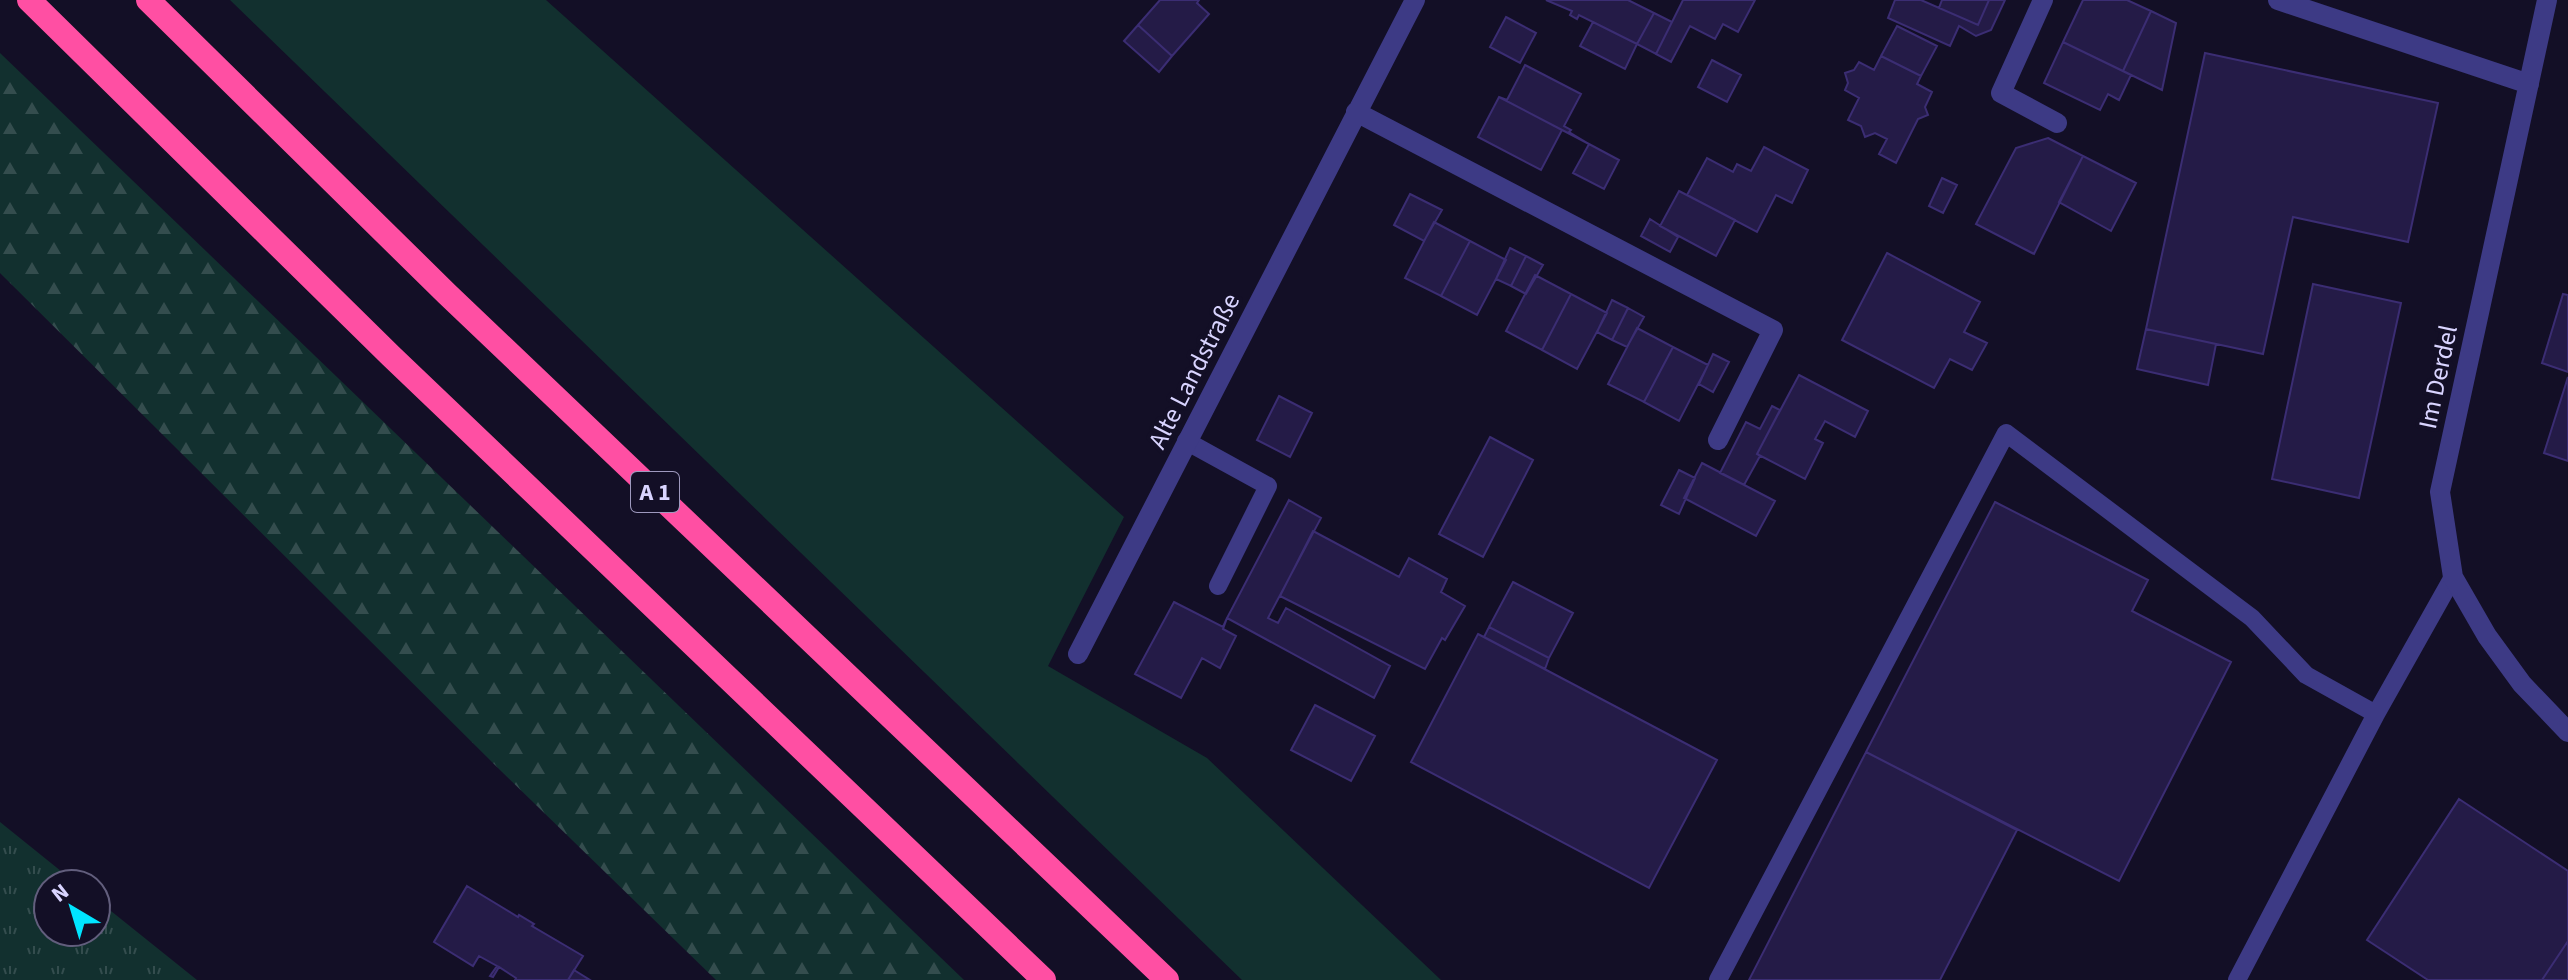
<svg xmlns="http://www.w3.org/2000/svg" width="2568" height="980" font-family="'Source Sans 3',sans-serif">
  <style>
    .grass { fill: #12302f }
    .forest { fill: url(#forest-firs) }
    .park { fill: url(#park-tufts) }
    .building { fill: #241b47; stroke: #3b2d73; stroke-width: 2 }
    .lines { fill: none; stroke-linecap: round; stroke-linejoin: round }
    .lane { stroke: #3d3a85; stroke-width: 18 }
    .street { stroke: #3d3a85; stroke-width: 20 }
    .highway { stroke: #ff4fa3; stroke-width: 24 }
    .labels { text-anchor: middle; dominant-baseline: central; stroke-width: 8; stroke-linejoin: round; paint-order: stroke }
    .shield { fill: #130f26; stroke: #9e99be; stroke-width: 2 }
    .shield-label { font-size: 24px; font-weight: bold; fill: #d9d4ff }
    .street-label { font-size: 26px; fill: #d9d4ff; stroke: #130f26 }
  </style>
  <defs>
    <pattern id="forest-firs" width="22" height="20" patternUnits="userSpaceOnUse" patternTransform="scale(2)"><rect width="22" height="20" fill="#12302f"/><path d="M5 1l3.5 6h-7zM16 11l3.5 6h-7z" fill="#344d4e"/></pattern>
    <pattern id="park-tufts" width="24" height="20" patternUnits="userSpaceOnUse" patternTransform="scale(2)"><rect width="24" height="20" fill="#12302f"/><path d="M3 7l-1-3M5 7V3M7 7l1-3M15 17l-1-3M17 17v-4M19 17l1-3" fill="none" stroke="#344d4e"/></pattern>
  </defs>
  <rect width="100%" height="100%" fill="#130f26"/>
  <path class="grass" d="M230,0H546L1124,517L1048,666L1207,758L1441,980H1242Z"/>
  <path class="forest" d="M0,53L964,980H716L500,770L0,273Z"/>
  <path class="park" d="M0,822L77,884H48V932H96V899L197,980H0Z"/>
  <path class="building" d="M1160,0H1199L1197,3L1209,14L1172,56L1138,25Z
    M1546,0H1628L1654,13L1637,44L1579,15L1577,19L1570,15L1572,11Z
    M1683,0H1755L1738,32L1723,24L1715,39L1690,26L1671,62L1656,54Z
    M1895,0H1921L1978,25L1989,0H2005L1991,30L1976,36L1959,26L1950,46L1888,18Z
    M1942,0H1989L1978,25L1939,8Z
    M2083,0H2127L2151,11L2123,71L2063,42Z
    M2151,11L2176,23L2162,90L2123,71Z
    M1654,13L1672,22L1656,54L1637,44Z
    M1506,17L1536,33L1520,63L1490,47Z
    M1593,22L1637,44L1625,69L1580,46Z
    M1138,25L1172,56L1159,72L1124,41Z
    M1897,26L1937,46L1921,76L1881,56Z
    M2063,42L2131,75L2119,100L2108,94L2100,110L2044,83Z
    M2205,53L2438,103L2408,242L2293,217L2263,354L2146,329Z
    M1881,56L1921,76L1917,84L1932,92L1925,107L1928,115L1918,119L1896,163L1879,154L1887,139L1875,133L1865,137L1861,126L1848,120L1859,98L1845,90L1848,83L1845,73L1854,70L1859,62L1874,70Z
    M1712,60L1741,75L1727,102L1698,87Z
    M1525,65L1581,94L1564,126L1571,130L1569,132L1589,144L1499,97L1507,100Z
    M1499,97L1562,130L1541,170L1478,137Z
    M2048,138L2083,156L2034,254L1976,224L2016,148Z
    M1589,144L1619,160L1604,189L1573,173Z
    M1764,147L1808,170L1792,203L1776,195L1757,232L1687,195L1707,158L1733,172L1737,164L1751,171Z
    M2083,156L2136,183L2111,231L2059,202Z
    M1942,178L1957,185L1943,213L1929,206Z
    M1679,191L1735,220L1716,256L1660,226Z
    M1410,194L1442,210L1424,241L1394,225Z
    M1650,219L1678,237L1670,252L1641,236Z
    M1434,222L1470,241L1441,296L1405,278Z
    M1470,241L1506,260L1477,315L1441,296Z
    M1510,248L1526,256L1511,286L1496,279Z
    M1887,253L1980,302L1964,332L1987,343L1972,370L1950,359L1934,388L1842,340Z
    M1526,256L1543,265L1526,294L1511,286Z
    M1535,275L1571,294L1542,350L1506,331Z
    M2313,284L2401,303L2359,498L2272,479Z
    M1571,294L1607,313L1577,369L1542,350Z
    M2563,294L2568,295V372L2542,363Z
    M1612,300L1628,308L1612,340L1597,332Z
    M1628,308L1644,317L1627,347L1612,340Z
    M1637,328L1673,347L1644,402L1608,384Z
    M2146,329L2216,344L2208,385L2137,369Z
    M1673,347L1708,365L1679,421L1644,402Z
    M1713,354L1729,362L1713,392L1699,384Z
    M1799,375L1868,411L1855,437L1825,421L1815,439L1823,443L1805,479L1757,454Z
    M2568,377V461L2544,453Z
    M1279,396L1312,413L1290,457L1257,440Z
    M1772,406L1780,410L1757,454L1760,456L1744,485L1720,473L1746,422L1760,429Z
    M1490,437L1533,460L1483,557L1439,534Z
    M1702,463L1775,501L1756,536L1684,498Z
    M1679,470L1695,478L1679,514L1661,505Z
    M1289,500L1321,518L1268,618L1278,623L1286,608L1390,666L1374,698L1227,618Z
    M1995,502L2148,580L2132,611L2231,662L2119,881L1866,752Z
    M1313,531L1399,577L1409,558L1447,579L1441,592L1465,606L1445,640L1442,638L1425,669L1280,596Z
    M1513,582L1573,613L1549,658L1489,627Z
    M1174,602L1223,627L1227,618L1223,629L1236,636L1220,668L1202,658L1181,698L1135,674Z
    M1489,627L1549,658L1545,669L1484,637Z
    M1478,634L1717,760L1649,888L1411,762Z
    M1315,705L1375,736L1351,781L1291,750Z
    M1866,752L2017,830L1940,980H1749Z
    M2459,799L2568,871V941L2542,980H2428L2367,940Z
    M467,886L518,917L519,915L534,924L532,926L583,956L568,980H515L516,978L499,967L493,977L490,976L497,966L479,956L473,966L434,942Z
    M2568,941V980H2542Z
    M574,970L590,980H568Z"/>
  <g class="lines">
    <path class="lane" d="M1186,441L1268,486L1218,586
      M1718,980L2006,433L2252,618L2306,675L2376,714
      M2237,980L2376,714L2453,577"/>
    <path class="street" d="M2043,0L2001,93L2057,123
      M2278,0L2529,84
      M2547,0L2440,492L2453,577L2487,636L2522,684L2568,732
      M1356,112L1773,330L1718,440
      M1078,654L1415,0"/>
    <path class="highway" d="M29,0L391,356L1044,980
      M148,0L447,294L1167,980"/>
  </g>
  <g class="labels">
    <rect class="shield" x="631" y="472" width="48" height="40" rx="6"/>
    <g class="shield-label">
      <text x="655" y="492">A 1</text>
    </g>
    <g class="street-label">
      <text transform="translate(1194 371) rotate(-63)">Alte Landstraße</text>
      <text transform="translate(2438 377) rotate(-78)">Im Derdel</text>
    </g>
  </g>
  <g transform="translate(72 908) rotate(322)"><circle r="38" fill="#130f26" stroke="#625e7d" stroke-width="2"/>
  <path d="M0-6L14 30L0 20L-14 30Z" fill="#00e5ff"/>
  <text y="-12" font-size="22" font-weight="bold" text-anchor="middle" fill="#d9d4ff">N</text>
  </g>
</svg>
